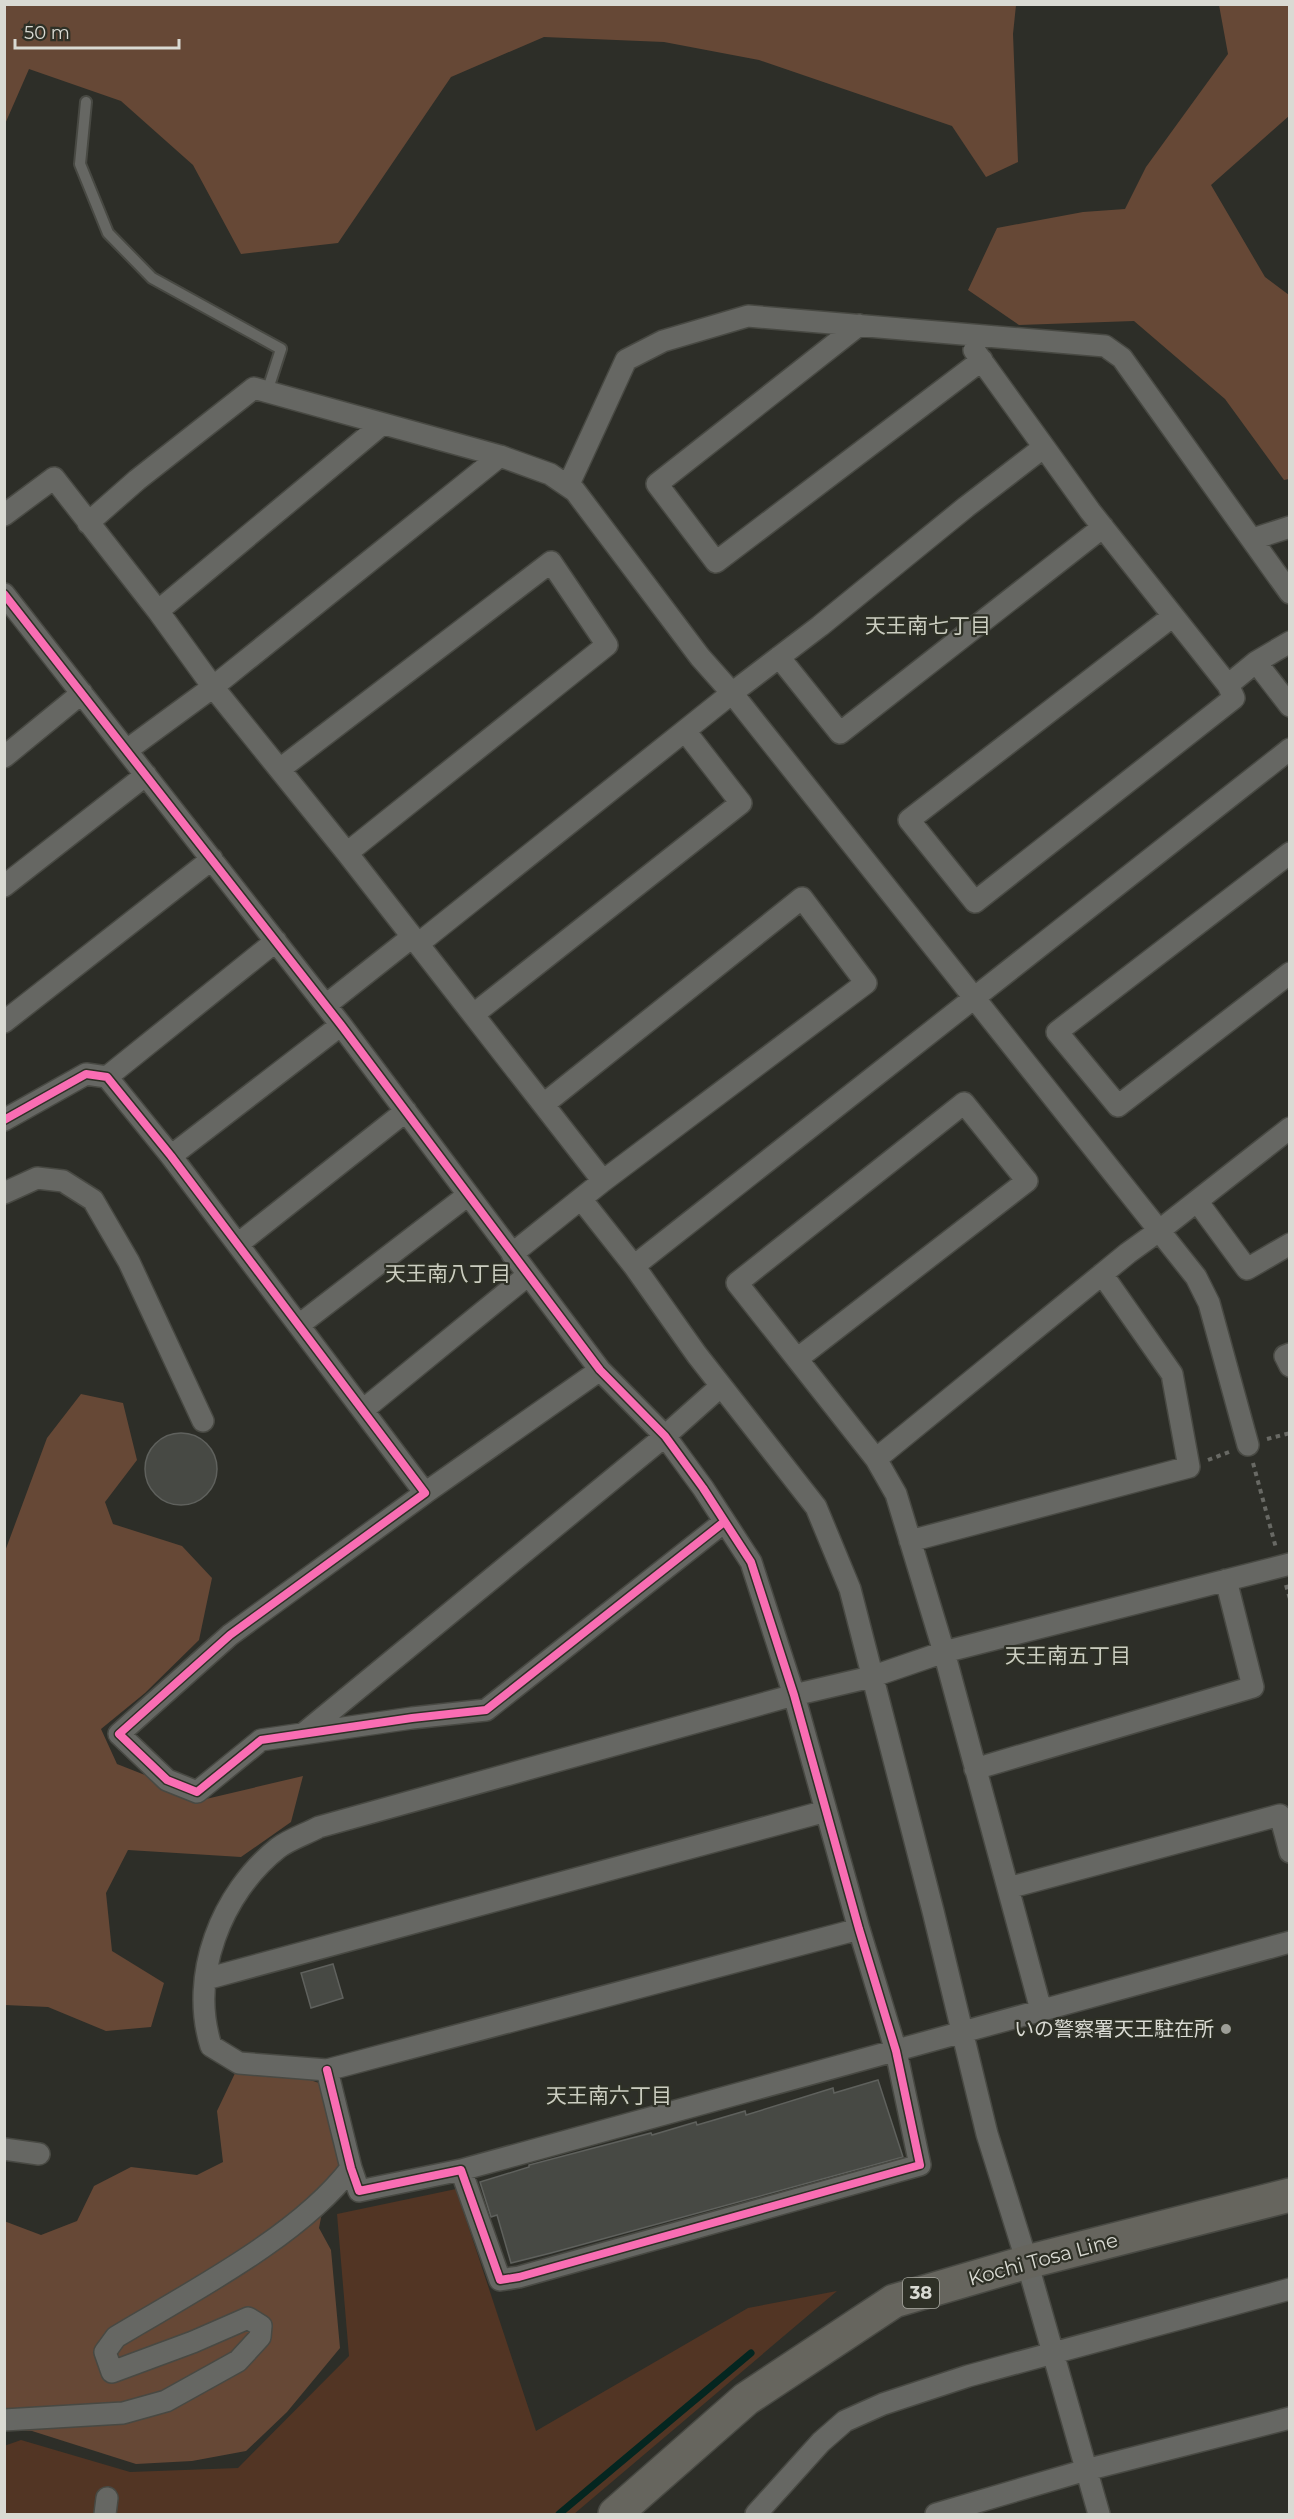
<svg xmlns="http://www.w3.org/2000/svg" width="1294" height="2519" font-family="Montserrat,'Noto Sans JP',sans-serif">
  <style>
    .green { fill: #523524 }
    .forest { fill: #664836 }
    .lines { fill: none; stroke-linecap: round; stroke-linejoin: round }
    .stream { stroke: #042620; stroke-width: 7 }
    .building { fill: #474944; stroke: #5f615d; stroke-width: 1.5 }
    .lane-casing { stroke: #484943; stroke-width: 14 }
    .street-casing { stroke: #484943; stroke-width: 24 }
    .primary-casing { stroke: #484943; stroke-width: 36 }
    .path { stroke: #686964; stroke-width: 4; stroke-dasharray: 4.5 4.5; stroke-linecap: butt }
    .lane { stroke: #666763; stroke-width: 10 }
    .street { stroke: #666763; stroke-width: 21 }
    .primary { stroke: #66655e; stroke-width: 33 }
    .cycleway-casing { stroke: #2e3026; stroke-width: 11 }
    .cycleway { stroke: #f96db3; stroke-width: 8 }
    .poi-dot { fill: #9d9e97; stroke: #2e3026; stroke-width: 2 }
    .labels { text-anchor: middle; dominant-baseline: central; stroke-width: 4.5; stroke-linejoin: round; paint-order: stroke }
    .shield { fill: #2e3026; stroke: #a6a79f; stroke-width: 1.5 }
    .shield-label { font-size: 18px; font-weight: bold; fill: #d9dad3 }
    .poi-label { font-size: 20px; fill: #d9dad3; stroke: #2e3026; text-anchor: end }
    .street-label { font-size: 20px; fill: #d9dad3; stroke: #2e3026 }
    .neighbourhood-label { font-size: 21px; fill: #cbcdc0; stroke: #2e3026 }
  </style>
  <rect width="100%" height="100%" fill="#2d2e28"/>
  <path class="green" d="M456,2189L536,2431L748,2308L837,2291L574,2514H5L4,2446L21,2440L130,2472L238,2468L349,2356L337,2214Z"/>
  <path class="forest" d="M4,5H1016L1013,34L1018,162L986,177L952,126L759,60L664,42L544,37L451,77L338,243L241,254L193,165L121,101L29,69L5,124Z
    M1219,5H1289V116L1211,185L1265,277L1289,295V479L1284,480L1225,399L1134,321L1019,325L968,290L997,228L1083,212L1125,209L1146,167L1228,54Z
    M81,1394L123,1403L137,1460L105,1502L113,1524L182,1546L212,1578L199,1640L145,1693L101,1729L117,1764L206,1799L303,1776L291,1822L241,1857L128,1850L106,1893L112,1951L164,1983L151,2027L106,2031L48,2007L5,2005L4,1554L47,1438Z
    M237,2069L295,2075L319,2083L341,2165L328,2182L319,2228L331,2250L340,2348L287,2412L246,2451L192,2461L136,2464L32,2431L5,2429L4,2221L41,2235L77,2221L94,2186L131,2167L197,2175L223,2162L217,2111Z"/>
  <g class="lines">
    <path class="stream" d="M559,2514L751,2353"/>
  </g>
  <path class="building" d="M145 1469a36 36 0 1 1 72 0a36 36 0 1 1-72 0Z
    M333,1964L343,1998L311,2008L301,1973Z
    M878,2080L903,2157L551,2253L511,2263L497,2215L491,2217L480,2182L529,2167V2165L651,2133L652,2135L696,2122L697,2125L745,2111L746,2115L833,2088L834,2093Z"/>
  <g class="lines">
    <g class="lane-casing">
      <path id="lane" d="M86,102L80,164L108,233L152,278L281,349L267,392"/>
    </g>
    <g class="street-casing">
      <path id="street" d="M859,325L657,484L716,562L982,360
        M974,350L1044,447
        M568,486L626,360L663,341L748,316L1105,346L1122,358L1290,593
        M4,515L54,478L158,611L213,687L347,853L603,1181
        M88,523L137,480L254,388L500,456L550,474L575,491L700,657L732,693L1196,1277L1209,1303L1248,1445
        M1253,539L1290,527
        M4,594L341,1025L600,1370L665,1436L703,1488L751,1562L794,1695L859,1929L896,2051L920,2165L519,2277L500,2280L461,2170L359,2191L351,2168L327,2070
        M158,611L381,425
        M1173,616L909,820L975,902L1234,698L1228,685
        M779,657L840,733L1103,527
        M1256,662L1290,706
        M127,750L213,687L500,456
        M4,757L82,693
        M280,769L551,562L607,645L347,853
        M1290,853L1057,1032L1118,1106L1290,973
        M4,886L146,775
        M418,944L732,693L820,626L966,507L1044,447L1090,511L1228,685L1256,662L1290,642
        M326,1005L412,937
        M474,1014L741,803L685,731
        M4,1022L212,859
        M107,1077L276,941
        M4,1120L86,1074L107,1077L171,1156L425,1493L230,1635L119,1734L167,1780L197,1792L261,1740L412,1718L486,1710L724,1522
        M171,1156L341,1025
        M4,1193L37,1178L63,1181L93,1200L129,1262L203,1421
        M581,1199L634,1266L697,1355L816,1507L850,1589L933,1911L987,2134L1027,2262L1099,2514
        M1197,1201L1247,1269L1290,1244
        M238,1244L406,1111
        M512,1254L603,1181L866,983L802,898L544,1104
        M634,1266C853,1094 1072,922 1290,749
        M299,1325L468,1195
        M1290,1354L1285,1356L1290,1366
        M797,1359L1027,1181L964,1103L737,1283L876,1459L896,1494L944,1652L1041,2010
        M363,1410L528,1275
        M876,1459L1128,1253L1160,1230L1290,1128
        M425,1493L600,1370
        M910,1541L1189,1467L1172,1374L1102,1274
        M303,1734L665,1436L721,1386
        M975,1769L1253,1687L1226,1580
        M1008,1888L1280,1815L1290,1852
        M859,1929L327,2070L239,2063L211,2046C189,1976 221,1893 278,1848C290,1839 306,1834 319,1827L794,1695L871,1677L944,1652L1290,1564
        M206,1979L826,1811
        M4,2149L39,2154
        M461,2170L1290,1942
        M4,2420L123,2413L166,2401L238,2361L260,2337L261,2326L248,2318L193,2342L112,2372L105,2352L116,2337C189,2293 300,2236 351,2168
        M105,2514L107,2498
        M756,2514L821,2442L845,2421L883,2404L968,2376L1290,2289
        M936,2514L1086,2470L1290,2418"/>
    </g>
    <g class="primary-casing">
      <path id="primary" d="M615,2514L746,2399L894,2301L1027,2262L1290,2195"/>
    </g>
    <path class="path" d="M1267,1439L1290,1433
      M1208,1460L1229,1452
      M1253,1463L1276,1548
      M1286,1585L1290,1599"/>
    <use href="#lane" class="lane"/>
    <use href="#street" class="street"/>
    <use href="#primary" class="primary"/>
    <g class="cycleway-casing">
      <path id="cycleway" d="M4,594L341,1025L600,1370L665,1436L703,1488L751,1562L794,1695L859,1929L896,2051L920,2165L519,2277L500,2280L461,2170L359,2191L351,2168L327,2070
        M4,1120L86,1074L107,1077L171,1156L425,1493L230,1635L119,1734L167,1780L197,1792L261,1740L412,1718L486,1710L724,1522"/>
    </g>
    <use href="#cycleway" class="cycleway"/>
  </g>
  <circle class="poi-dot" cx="1226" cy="2029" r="6"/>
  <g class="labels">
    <rect class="shield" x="903" y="2278" width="36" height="30" rx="4.5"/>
    <g class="shield-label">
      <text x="921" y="2293">38</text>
    </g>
    <g class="poi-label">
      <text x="1214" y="2029">いの警察署天王駐在所</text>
    </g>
    <g class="street-label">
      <text transform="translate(1043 2259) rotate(-15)">Kochi Tosa Line</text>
    </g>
    <g class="neighbourhood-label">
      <text x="928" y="625">天王南七丁目</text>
      <text x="448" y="1273">天王南八丁目</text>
      <text x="1068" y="1655">天王南五丁目</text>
      <text x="609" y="2095">天王南六丁目</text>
    </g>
  </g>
  <rect width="1294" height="2519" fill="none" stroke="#d9dad3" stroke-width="12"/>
  <path d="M15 39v9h164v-9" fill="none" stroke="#d9dad3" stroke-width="3"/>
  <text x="24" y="39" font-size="18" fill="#d9dad3" stroke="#2e3026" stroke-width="4.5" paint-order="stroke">50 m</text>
</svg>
